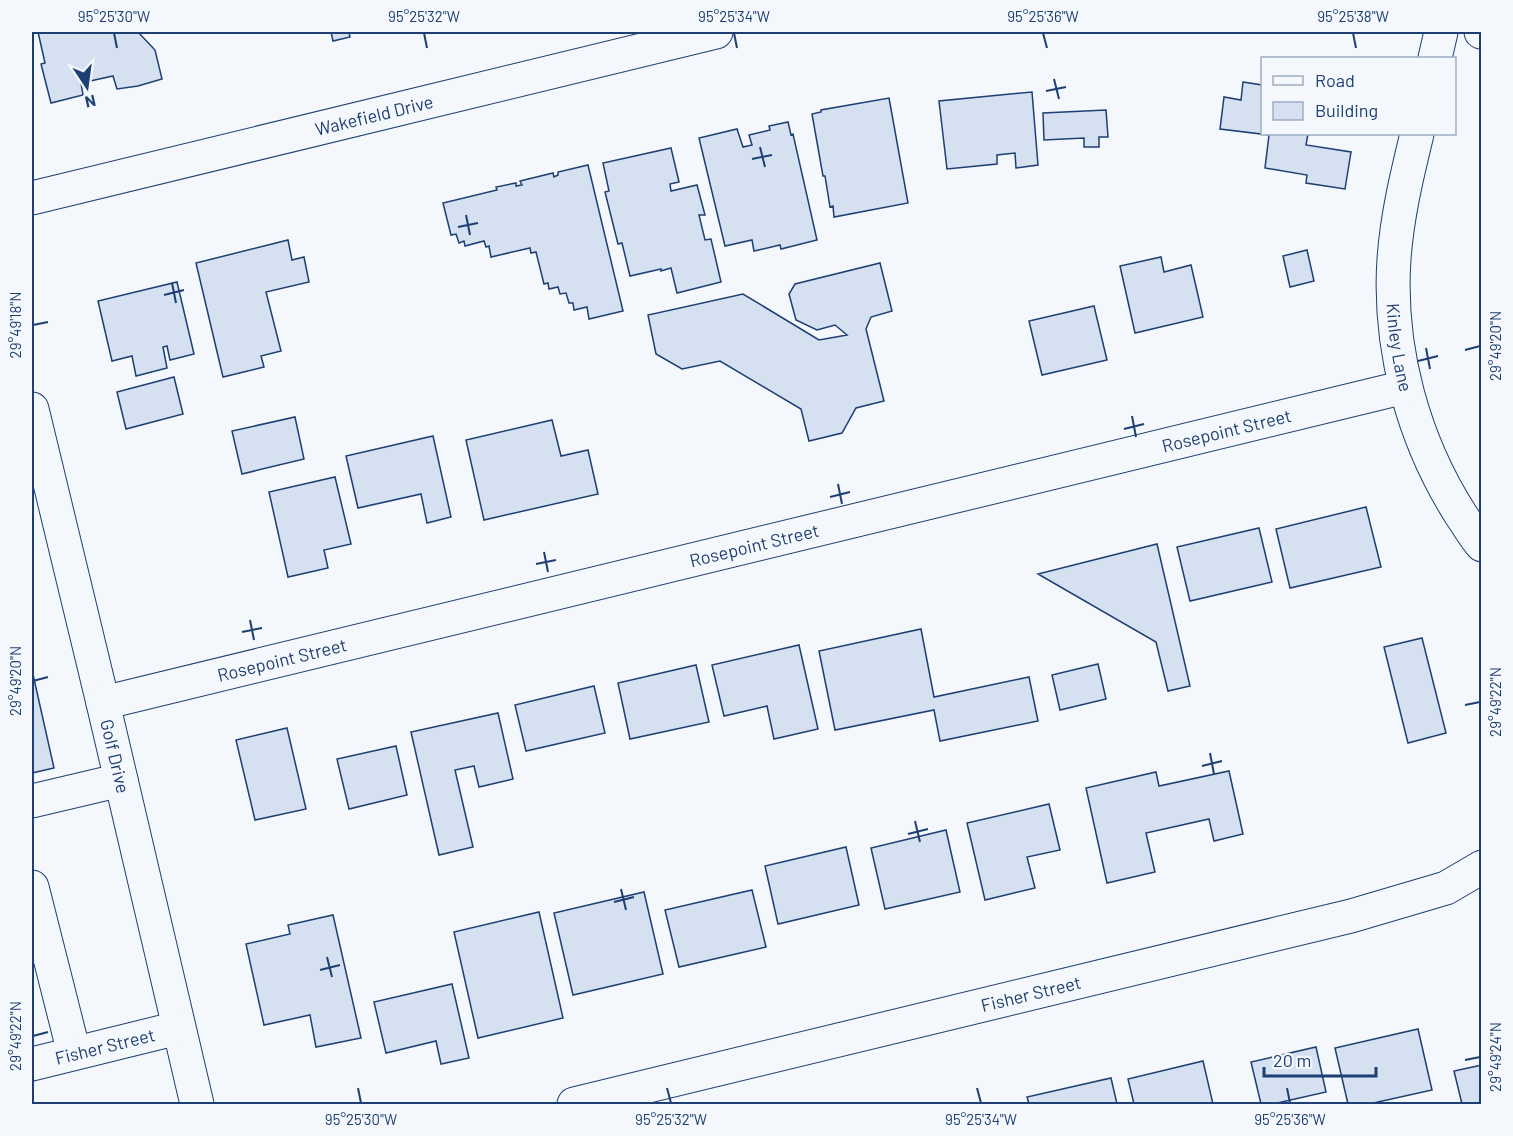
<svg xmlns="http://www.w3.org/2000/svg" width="1513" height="1136" font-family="Barlow,sans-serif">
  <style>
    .building { fill: #d5e0f0; stroke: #1d3f73; stroke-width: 1.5 }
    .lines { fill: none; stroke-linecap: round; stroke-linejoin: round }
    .minor-casing { stroke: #1d3f73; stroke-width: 35 }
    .minor { stroke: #f4f7fb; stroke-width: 33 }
    .ticks { fill: none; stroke: #1d3f73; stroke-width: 2 }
    .labels { text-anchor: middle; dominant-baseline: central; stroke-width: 4.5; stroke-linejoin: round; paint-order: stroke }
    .street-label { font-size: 18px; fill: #1d3f73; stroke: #f4f7fb }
    .neatline { fill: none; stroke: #1d3f73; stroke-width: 2 }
    .ticks-label { font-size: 15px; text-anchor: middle; fill: #1d3f73 }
  </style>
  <rect width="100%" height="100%" fill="#f4f7fb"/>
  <path class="building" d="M38,32H138L155,50L162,79L138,86L117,89L113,76L81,83L83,95L51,103L41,64L45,63Z
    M331,32H349L350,37L333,41Z
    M1243,82L1262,85V134H1308L1306,145L1351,152L1345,189L1306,183L1307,175L1265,168L1269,135L1220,129L1224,97L1241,100Z
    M1032,92L1038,165L1016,168L1015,153L997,155V164L947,169L939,101Z
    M889,98L908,203L834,217L833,206L830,207L825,176H823L812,114L821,112V110Z
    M1106,110L1108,137H1099V147H1084V138L1044,140L1043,113Z
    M788,122L791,135L793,134L817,240L781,249L780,245L754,251L752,240L725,246L699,138L737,129L743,147L752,145L749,135L770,130L769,126Z
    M671,148L679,182L670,184L671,191L697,185L705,215H699L705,240L711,239L721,282L677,293L671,268L661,271V269L630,276L622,243L618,244L605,192L609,191L603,163Z
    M588,165L623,311L589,319L587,307L574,310L573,303H569L566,293L560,294L558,287L549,289L548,283L544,284L536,252L531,253L530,248L491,257L489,246L486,247L484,241L465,246L464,241L459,243L456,234L451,235L443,203L497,190L496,187L516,183V186L522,185L520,181L553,173L554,177L558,175V172Z
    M288,240L292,260L304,257L309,282L266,292L281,351L261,356L264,367L223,377L196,263Z
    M1307,250L1314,281L1290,287L1283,256Z
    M1161,257L1164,272L1191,265L1203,317L1135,333L1120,266Z
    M880,263L892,311L871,317L866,329L884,401L856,408L842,433L809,441L801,409L720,361L682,369L656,354L648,315L743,294L819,340L847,335L835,325L817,330L796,320L789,294L795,284Z
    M177,282L194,354L170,360L167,346L163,347L167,368L136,376L132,356L112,361L98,301Z
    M1094,306L1107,360L1042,375L1029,321Z
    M174,377L183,414L126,429L117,392Z
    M295,417L304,459L242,474L232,431Z
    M552,420L561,456L588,450L598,494L484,520L466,440Z
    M433,436L451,517L427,523L421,494L358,508L346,456Z
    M335,477L351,544L324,550L328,568L288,577L269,492Z
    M1366,507L1381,567L1290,588L1276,529Z
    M1259,528L1272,582L1190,601L1177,547Z
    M1157,544L1190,686L1168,691L1156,642L1038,574Z
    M921,629L934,697L1029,677L1038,721L940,741L934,710L835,730L819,651Z
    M1422,638L1446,733L1408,743L1384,647Z
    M799,645L818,729L774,739L767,706L724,716L712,665Z
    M1098,664L1106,699L1060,710L1052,675Z
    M696,665L709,722L630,739L618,683Z
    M32,670L54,768L32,773Z
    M594,686L605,733L526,751L515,705Z
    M498,713L513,779L479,787L474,766L455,770L473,847L439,855L411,732Z
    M287,728L306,809L255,820L236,740Z
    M396,746L407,795L349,809L337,759Z
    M1229,771L1243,834L1214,841L1209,819L1146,833L1155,872L1107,883L1086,788L1156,772L1159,786Z
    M1049,804L1060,850L1027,857L1035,888L985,900L967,823Z
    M946,830L960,892L885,909L871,848Z
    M846,847L859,905L778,924L765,866Z
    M752,890L766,947L679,967L665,910Z
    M644,892L663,974L573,995L554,913Z
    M539,912L563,1018L478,1038L454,932Z
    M333,915L361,1038L316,1047L310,1015L264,1025L246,944L290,934L288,925Z
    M452,984L469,1058L441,1064L436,1041L386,1053L374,1002Z
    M1418,1029L1432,1090L1369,1104H1348L1335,1048Z
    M1316,1047L1326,1092L1273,1104H1261L1251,1062Z
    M1203,1061L1213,1104H1134L1128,1079Z
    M1482,1065V1104H1462L1454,1071Z
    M1111,1078L1117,1104H1029L1027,1097Z"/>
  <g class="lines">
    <g class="minor-casing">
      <g id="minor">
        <path d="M1481,32H1482"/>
        <path d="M1435,58L1441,32"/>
        <path id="s1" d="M1417,134C1407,175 1397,216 1394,259C1388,348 1413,440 1461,515C1468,525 1474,536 1482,545"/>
        <path id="s2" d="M32,198L716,32"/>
        <path id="s3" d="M32,409L103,703L197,1104"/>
        <path id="s4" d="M103,703L1405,387"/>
        <path d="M32,801L121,780"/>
        <path d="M32,887L74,1053"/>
        <path id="s5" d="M32,1064L178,1028"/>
        <path id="s6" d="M574,1104L1351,916L1446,888L1482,867"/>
      </g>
    </g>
    <use href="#minor" class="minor"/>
  </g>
  <path class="ticks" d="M114,33L117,48M424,33L427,48M734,33L737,48M1043,33L1047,48M1353,33L1356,48M1054,79L1059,99M1046,91L1066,87M760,147L765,167M752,159L772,155M466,215L470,235M458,227L478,223M172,283L176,303M164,295L184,290M33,325L48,322M1426,348L1430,369M1465,350L1480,346M1418,361L1438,356M1132,416L1136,437M1124,429L1144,424M838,484L842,504M830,497L850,492M544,552L548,572M536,564L556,560M250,620L254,640M242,632L262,628M33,681L48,677M1465,705L1480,702M1210,753L1214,774M1202,766L1222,761M915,821L920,842M908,834L928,829M621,889L626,910M614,902L634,897M327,957L332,977M320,970L340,965M33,1036L48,1032M1465,1060L1480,1057M358,1088L361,1103M667,1088L671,1103M977,1088L981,1103M1287,1088L1290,1103"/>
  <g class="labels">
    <g class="street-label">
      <text stroke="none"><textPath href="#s2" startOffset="352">Wakefield Drive</textPath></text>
      <text stroke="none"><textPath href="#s1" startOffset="216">Kinley Lane</textPath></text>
      <text stroke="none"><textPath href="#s4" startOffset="1156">Rosepoint Street</textPath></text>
      <text stroke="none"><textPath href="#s4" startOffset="670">Rosepoint Street</textPath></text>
      <text stroke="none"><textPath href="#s4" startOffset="184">Rosepoint Street</textPath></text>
      <text stroke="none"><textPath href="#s3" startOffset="357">Golf Drive</textPath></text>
      <text stroke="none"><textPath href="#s6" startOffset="470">Fisher Street</textPath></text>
      <text stroke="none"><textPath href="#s5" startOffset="75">Fisher Street</textPath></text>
    </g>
  </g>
  <rect width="1513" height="1136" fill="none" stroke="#f4f7fb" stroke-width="66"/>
  <rect x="1261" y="57" width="195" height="78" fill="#f4f7fb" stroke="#9eadc5" stroke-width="1.5"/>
  <rect x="1273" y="76" width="30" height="9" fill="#f4f7fb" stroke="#9eadc5" stroke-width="1.5"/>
  <text x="1315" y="87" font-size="18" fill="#1d3f73">Road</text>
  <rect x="1273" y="102" width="30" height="18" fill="#d5e0f0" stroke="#9eadc5" stroke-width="1.5"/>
  <text x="1315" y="117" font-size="18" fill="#1d3f73">Building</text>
  <g transform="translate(87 87) rotate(167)" stroke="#f4f7fb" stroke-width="4.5" paint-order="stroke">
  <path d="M0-4.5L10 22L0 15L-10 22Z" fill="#1d3f73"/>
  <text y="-9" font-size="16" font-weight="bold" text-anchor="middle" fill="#1d3f73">N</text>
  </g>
  <path d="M1264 1067v9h112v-9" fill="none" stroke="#1d3f73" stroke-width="3"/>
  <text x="1273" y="1067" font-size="18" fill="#1d3f73" stroke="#f4f7fb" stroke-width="4.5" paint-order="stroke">20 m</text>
  <rect x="33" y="33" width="1447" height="1070" class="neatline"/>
  <g class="ticks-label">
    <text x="114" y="22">95°25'30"W</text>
    <text x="424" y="22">95°25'32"W</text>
    <text x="734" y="22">95°25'34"W</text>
    <text x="1043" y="22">95°25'36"W</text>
    <text x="1353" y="22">95°25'38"W</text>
    <text transform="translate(16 325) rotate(-90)" y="5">29°49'18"N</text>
    <text transform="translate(1496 346) rotate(-90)" y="5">29°49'20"N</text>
    <text transform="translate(16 681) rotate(-90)" y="5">29°49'20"N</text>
    <text transform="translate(1496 702) rotate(-90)" y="5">29°49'22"N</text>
    <text transform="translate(16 1036) rotate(-90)" y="5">29°49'22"N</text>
    <text transform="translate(1496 1057) rotate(-90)" y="5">29°49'24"N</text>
    <text x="361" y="1125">95°25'30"W</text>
    <text x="671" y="1125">95°25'32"W</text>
    <text x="981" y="1125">95°25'34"W</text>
    <text x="1290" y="1125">95°25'36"W</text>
  </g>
</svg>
